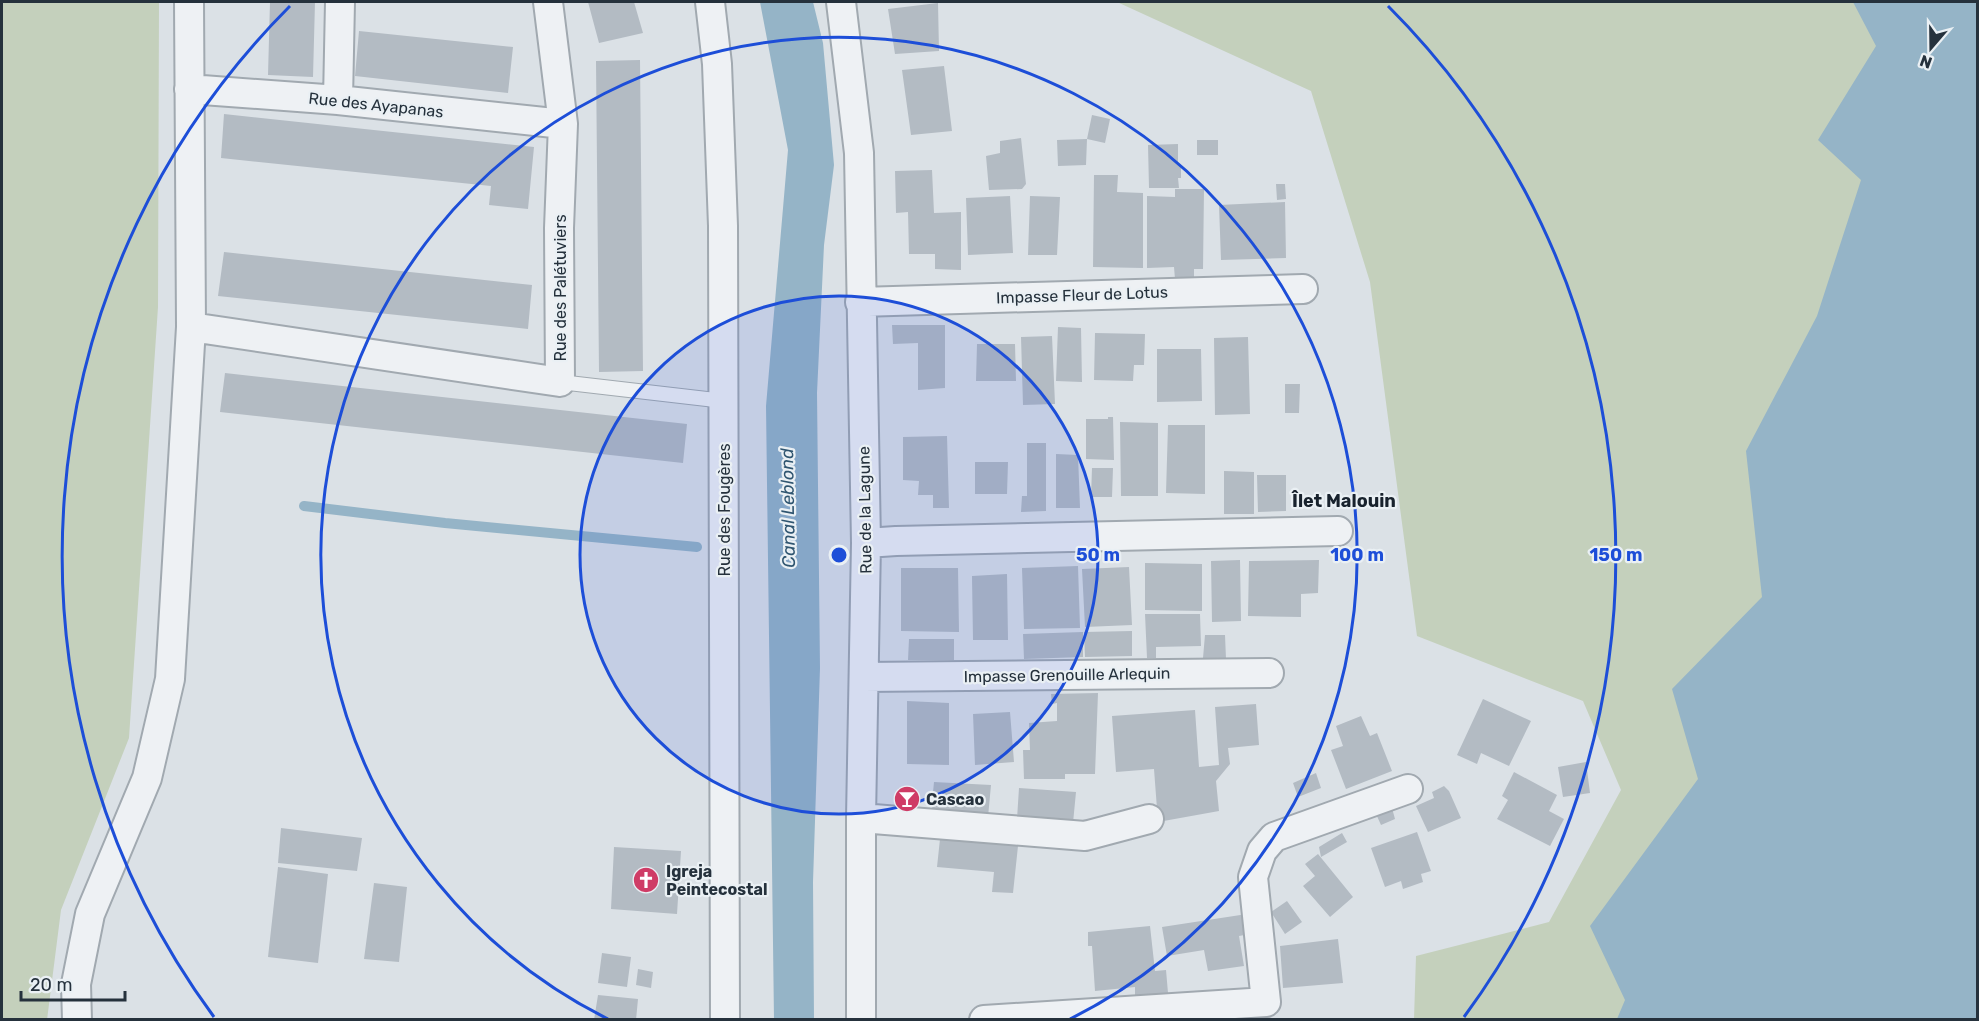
<svg xmlns="http://www.w3.org/2000/svg" width="1979" height="1021" font-family="Rubik,sans-serif">
  <style>
    .green { fill: #c4d0bc }
    .water { fill: #95b4c7 }
    .lines { fill: none; stroke-linecap: round; stroke-linejoin: round }
    .stream { stroke: #95b4c7; stroke-width: 10 }
    .building { fill: #b3bbc3 }
    .service-casing { stroke: #a1a9b0; stroke-width: 16 }
    .minor-casing { stroke: #a1a9b0; stroke-width: 32 }
    .service { stroke: #eef1f4; stroke-width: 14 }
    .minor { stroke: #eef1f4; stroke-width: 28 }
    .ring { fill: none; stroke: #1d4ed8; stroke-width: 3 }
    .labels { text-anchor: middle; dominant-baseline: central; stroke-width: 4.5; stroke-linejoin: round; paint-order: stroke }
    .street-label { font-size: 16px; fill: #25313c; stroke: #eaf0f4 }
    .poi-label { font-size: 16px; font-weight: bold; fill: #25313c; stroke: #eaf0f4; text-anchor: start }
    .neighbourhood-label { font-size: 18px; font-weight: bold; fill: #18222d; stroke: #eaf0f4 }
    .water-label { font-size: 18px; font-style: italic; fill: #2f5570; stroke: #eaf0f4 }
    .centre { fill: #1d4ed8; stroke: #eaf0f4; stroke-width: 3 }
    .ring-label { font-size: 18px; text-anchor: middle; font-weight: bold; fill: #1d4ed8; stroke: #eaf0f4; stroke-width: 4.5; stroke-linejoin: round; paint-order: stroke }
  </style>
  <rect width="100%" height="100%" fill="#dbe1e6"/>
  <path class="green" d="M2,2H159L158,307L129,738L61,910L47,1020L2,1019Z
    M1117,2H1977V1019H1414L1416,956L1549,922L1621,790L1583,701L1417,636L1370,282L1311,91Z"/>
  <path class="water" d="M760,2H813L823,43L834,165L824,245L817,393L820,668L813,882L814,1019H774L766,406L788,150Z
    M1853,2H1977V1019H1617L1625,1000L1590,926L1698,779L1672,689L1762,597L1746,451L1817,316L1861,180L1818,140L1876,46Z"/>
  <g class="lines">
    <path class="stream" d="M304,506L445,523L697,547"/>
  </g>
  <path class="building" d="M270,2H315L313,77L268,75Z
    M588,2H634L643,33L599,43Z
    M938,3L939,51L895,54L888,9Z
    M359,31L513,47L508,93L355,76Z
    M640,60L643,371L599,372L596,61Z
    M944,66L952,131L911,135L902,70Z
    M224,114L534,147L528,209L489,205L491,186L221,158Z
    M1092,115L1110,119L1105,143L1087,139Z
    M1021,138L1026,184L1022,189L989,190L986,156L1000,153V141Z
    M1087,139L1086,165L1058,166L1057,140Z
    M1197,140H1218V155H1197Z
    M1178,144V162L1181,165V178H1178L1179,188H1149L1148,145Z
    M932,170L934,213L961,212V270L935,269V254H909L908,212L896,213L895,171Z
    M1094,175H1118L1117,192L1143,193V268L1093,267Z
    M1276,184H1285L1286,199L1277,200Z
    M1175,189H1204L1203,269H1194V278L1175,279L1174,267L1147,268V196L1175,197Z
    M1010,196L1013,253L968,255L966,198Z
    M1030,196L1060,197L1057,255H1028Z
    M1285,202L1286,258L1221,260L1219,205Z
    M224,252L532,285L528,329L218,296Z
    M892,325H945V388L918,390V343L893,344Z
    M1058,327L1081,328L1082,382L1056,381Z
    M1095,333L1145,334L1144,365H1134L1133,381L1094,380Z
    M1052,336L1055,404L1023,405L1021,337Z
    M1248,337L1250,414L1215,415L1214,338Z
    M977,344H1015L1016,381H976Z
    M1157,349H1201L1202,401L1157,402Z
    M225,373L687,424L683,463L220,412Z
    M1285,384H1300L1299,413H1285Z
    M1108,417H1113L1114,460L1086,459V419H1108Z
    M1120,422L1158,423V496H1121Z
    M1168,425H1205V494L1166,493Z
    M947,436L949,508H933V495H918L919,481L903,480V437Z
    M1027,443H1046V511L1021,512L1022,496H1027Z
    M1056,454L1078,455L1080,508H1056Z
    M975,462H1008L1007,494H975Z
    M1092,468H1113L1112,497H1091Z
    M1224,471L1254,472V514H1224Z
    M1257,475H1286V511L1258,512Z
    M1240,560L1241,621L1212,622L1211,561Z
    M1319,560L1318,593L1301,594V617L1248,616L1249,561Z
    M1145,563L1202,564V611L1145,610Z
    M1078,566L1080,628L1024,629L1022,568Z
    M1129,567L1132,625L1085,627L1082,569Z
    M901,568H958L959,632L901,631Z
    M1007,574L1008,640H973L972,576Z
    M1145,614H1200L1201,646L1156,647V658H1147Z
    M1132,631V656L1085,657L1084,632Z
    M1083,632V657L1024,659L1023,634Z
    M1205,635H1225L1226,659L1203,658Z
    M909,639H954V660H908Z
    M1098,693L1095,774H1065V779H1024L1023,750H1030L1029,723L1057,721V703L1052,704L1051,694Z
    M1483,699L1531,721L1509,766L1481,753L1477,764L1457,755Z
    M907,701L949,703V765L907,764Z
    M1256,704L1259,745L1228,748L1230,764L1216,781L1219,811L1158,822L1154,769L1116,772L1112,716L1195,710L1199,767L1219,765L1215,707Z
    M1010,712L1014,762L975,765L973,714Z
    M1361,716L1370,736L1377,733L1392,771L1346,789L1331,750L1343,746L1336,726Z
    M1586,762L1590,793L1563,797L1558,767Z
    M1514,772L1557,795L1549,811L1564,819L1550,846L1497,819L1508,800L1502,796Z
    M1316,773L1321,788L1298,797L1293,783Z
    M934,782L991,785L988,817L931,813Z
    M1444,786L1449,791L1461,818L1428,832L1416,806L1434,798L1432,792Z
    M1019,788L1076,792L1073,823L1017,819Z
    M1392,808L1395,819L1381,825L1376,814Z
    M281,828L362,838L357,871L278,863Z
    M1417,832L1431,871L1421,874L1423,882L1403,889L1401,881L1385,887L1371,848Z
    M1342,833L1347,842L1321,857L1319,847Z
    M940,839L1018,846L1013,893L992,892L994,872L937,867Z
    M614,847L681,851L677,914L611,909Z
    M1318,854L1353,897L1330,917L1303,886L1315,876L1305,864Z
    M278,867L328,874L318,963L268,957Z
    M374,883L407,887L399,962L364,959Z
    M1287,901L1302,922L1285,934L1271,912Z
    M1247,914L1250,934L1239,936L1244,966L1208,971L1204,950L1167,956L1162,927Z
    M1150,926L1155,971L1166,970L1168,993L1135,996V987L1095,991L1092,946H1088V932Z
    M1338,939L1343,983L1283,988L1280,946Z
    M602,953L631,957L627,987L598,983Z
    M638,969L653,972L651,988L636,985Z
    M598,995L638,999L636,1020H594Z"/>
  <g class="lines">
    <g class="service-casing">
      <path id="service" d="M560,382L724,401"/>
    </g>
    <g class="minor-casing">
      <path id="minor" d="M710,2L717,64L723,226L725,1020
        M841,2L859,153L866,543L861,818V1020
        M189,89L338,100L563,124
        M338,100L340,2
        M860,302L1303,289
        M191,327L560,382L559,228L563,124L548,2
        M866,543L896,541L1338,531
        M864,677L1269,673
        M861,818L1085,836L1149,819
        M77,1020L76,984L90,914L147,778L170,679L191,327L189,2
        M984,1020L1266,1002L1253,877L1262,851L1274,837L1408,789"/>
    </g>
    <use href="#service" class="service"/>
    <use href="#minor" class="minor"/>
  </g>
  <circle cx="839" cy="555" r="259" fill="#1d4ed8" fill-opacity=".12"/>
  <g class="ring">
    <circle cx="839" cy="555" r="259"/>
    <path d="M608 1019A518 518 0 1 1 1070 1019"/>
    <path d="M214 1017A777 777 0 0 1 290 6M1388 6A777 777 0 0 1 1464 1017"/>
  </g>
  <defs>
    <g id="bar-disc" transform="scale(1.35)"><circle r="9.5" fill="#cf3c66" stroke="#eaf0f4"/><path d="M-6-5H6L.8 .8V4.5H3.5V6h-7V4.5H-.8V.8Z" fill="#fff"/></g>
    <g id="church-disc" transform="scale(1.35)"><circle r="9.5" fill="#cf3c66" stroke="#eaf0f4"/><path d="M-1.2-6h2.4v3.5h3.3v2.4h-3.3V6h-2.4V-.1h-3.3v-2.4h3.3Z" fill="#fff"/></g>
  </defs>
  <g fill-rule="evenodd">
    <use href="#bar-disc" x="907" y="799"/>
    <use href="#church-disc" x="646" y="880"/>
  </g>
  <g class="labels">
    <g class="street-label">
      <text transform="translate(376 105) rotate(6)">Rue des Ayapanas</text>
      <text transform="translate(560 288) rotate(-90)">Rue des Palétuviers</text>
      <text transform="translate(1082 295) rotate(-2)">Impasse Fleur de Lotus</text>
      <text transform="translate(724 510) rotate(-90)">Rue des Fougères</text>
      <text transform="translate(865 510) rotate(-91)">Rue de la Lagune</text>
      <text transform="translate(1067 675) rotate(-1)">Impasse Grenouille Arlequin</text>
    </g>
    <g class="poi-label">
      <text x="926" y="799">Cascao</text>
      <text x="666" y="871">Igreja<tspan x="666" dy="18">Peintecostal</tspan></text>
    </g>
    <g class="neighbourhood-label">
      <text x="1344" y="501">Îlet Malouin</text>
    </g>
    <g class="water-label">
      <text transform="translate(788 508) rotate(-91)">Canal Leblond</text>
    </g>
  </g>
  <circle cx="839" cy="555" r="9" class="centre"/>
  <g class="ring-label">
    <text x="1098" y="561">50 m</text>
    <text x="1357" y="561">100 m</text>
    <text x="1616" y="561">150 m</text>
  </g>
  <rect width="1979" height="1021" fill="none" stroke="#25313c" stroke-width="6"/>
  <g transform="translate(1931 48) rotate(200)" stroke="#eaf0f4" stroke-width="4.5" paint-order="stroke">
  <path d="M0-4.5L10 22L0 15L-10 22Z" fill="#25313c"/>
  <text y="-9" font-size="16" font-weight="bold" text-anchor="middle" fill="#25313c">N</text>
  </g>
  <path d="M21 991v9h104v-9" fill="none" stroke="#25313c" stroke-width="3"/>
  <text x="30" y="991" font-size="18" fill="#25313c" stroke="#eaf0f4" stroke-width="4.5" paint-order="stroke">20 m</text>
</svg>
